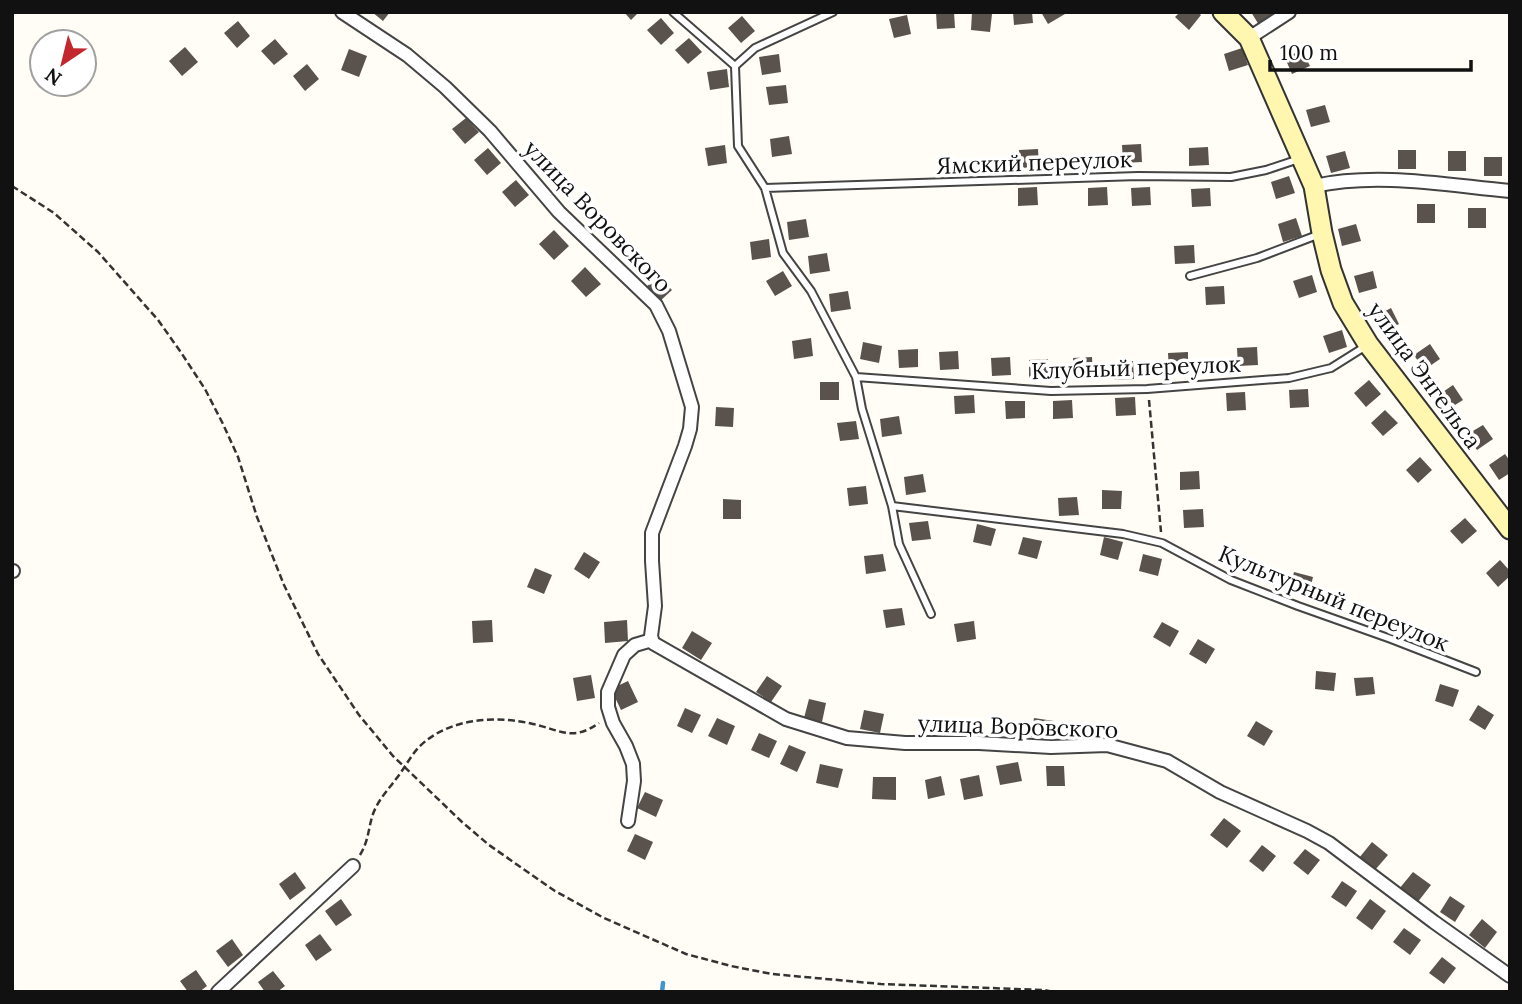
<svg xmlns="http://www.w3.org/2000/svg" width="1522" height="1004" font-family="Lora,serif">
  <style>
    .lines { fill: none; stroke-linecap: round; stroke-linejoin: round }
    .stream { stroke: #3f96cf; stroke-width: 4.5 }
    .building { fill: #5a524d }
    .lane-casing { stroke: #444; stroke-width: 10 }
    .street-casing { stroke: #444; stroke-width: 16 }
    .secondary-casing { stroke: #333; stroke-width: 23 }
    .path { stroke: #333; stroke-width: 2.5; stroke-dasharray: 7 3.5; stroke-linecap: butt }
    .lane { stroke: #fff; stroke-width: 6 }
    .street { stroke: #fff; stroke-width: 12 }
    .secondary { stroke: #fff6b0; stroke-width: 19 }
    .labels { text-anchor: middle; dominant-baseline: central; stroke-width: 7; stroke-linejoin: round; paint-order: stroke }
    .street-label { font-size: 23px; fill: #111; stroke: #fff }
  </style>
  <rect width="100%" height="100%" fill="#fffdf5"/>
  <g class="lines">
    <path class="stream" d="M662,992L663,983"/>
  </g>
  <path class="building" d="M372,12H390L383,21Z
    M624,12H639L631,20Z
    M936,12H954L955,28L937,29Z
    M972,12L992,14L990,32L971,30Z
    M1013,12H1032L1033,23L1014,25Z
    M1041,12H1064L1065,14L1048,24Z
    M1180,12H1198L1201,15L1189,30L1175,17Z
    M1251,12H1274L1276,15L1259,25Z
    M907,15L911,34L894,38L889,19Z
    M742,16L755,31L741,43L728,28Z
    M661,18L674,33L661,45L647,30Z
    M238,21L250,36L237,48L224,33Z
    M689,38L702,52L688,64L675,50Z
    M275,39L288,54L274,65L261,51Z
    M185,47L198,62L182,76L169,61Z
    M1242,48L1248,65L1229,71L1224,54Z
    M349,49L367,56L359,77L341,70Z
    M1302,50L1310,66L1292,74L1285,58Z
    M779,54L781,72L762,75L759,57Z
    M307,64L319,79L305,91L293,76Z
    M727,69L729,87L710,90L707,72Z
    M786,85L788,103L769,105L766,87Z
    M1325,105L1330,122L1311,127L1306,110Z
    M466,118L479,132L465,144L452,129Z
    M789,136L792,154L772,157L770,139Z
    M1141,144L1142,162L1123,163L1122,145Z
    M725,145L727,163L708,166L705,148Z
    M1208,147L1209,165L1189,166V148Z
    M488,148L501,163L487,175L474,160Z
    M1038,149L1039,167L1020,168L1019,150Z
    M1398,150H1416V169H1398Z
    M1345,151L1350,168L1331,173L1326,156Z
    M1448,151H1466V171H1448Z
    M1484,157H1502V176H1484Z
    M1289,176L1295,193L1276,199L1271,182Z
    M516,180L529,195L515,207L502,192Z
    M1037,187L1038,205L1018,206V188Z
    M1107,187L1108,205L1088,206V188Z
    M1150,187L1151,205L1132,206L1131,188Z
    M1210,188L1211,206L1192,207L1191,189Z
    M1417,204H1435V223H1417Z
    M1468,208H1486V228H1468Z
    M1296,218L1302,236L1283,242L1278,224Z
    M806,219L809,237L789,240L787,222Z
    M1356,224L1361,241L1342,246L1338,229Z
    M554,230L569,246L554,260L539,244Z
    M769,239L771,257L752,260L750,242Z
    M1194,245L1195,263L1175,264L1174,246Z
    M827,253L830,271L810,274L808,256Z
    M585,267L601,284L586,297L571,281Z
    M783,271L792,286L775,296L766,281Z
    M1373,271L1377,288L1359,293L1354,276Z
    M1312,275L1317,292L1299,298L1293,281Z
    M658,276L672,290L659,302L645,288Z
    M1224,286L1225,304L1206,305L1205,287Z
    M848,291L851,309L831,312L829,294Z
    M1391,308L1399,324L1382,333L1374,317Z
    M1342,330L1347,347L1329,353L1323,336Z
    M811,338L813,356L794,359L792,341Z
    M863,342L882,346L879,363L860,359Z
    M1430,344L1440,359L1424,370L1414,355Z
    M1257,347L1258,365L1238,366L1237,348Z
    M918,349V367L899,368L898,350Z
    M958,351L959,369L940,370L939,352Z
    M1188,352V370L1169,371L1168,353Z
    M1010,357L1011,375L992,376L991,358Z
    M1092,357L1093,375L1074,376L1073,358Z
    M1048,359L1049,377L1029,378V360Z
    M1133,361L1134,379L1114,380V362Z
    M1369,380L1381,394L1366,407L1354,393Z
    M820,382H839V400H820Z
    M1453,385L1463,400L1447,410L1437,396Z
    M1308,389L1309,407L1290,408L1289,390Z
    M1245,392L1246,410L1227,411L1226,393Z
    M974,395L975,413L955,414L954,396Z
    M1135,397L1136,415L1116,416L1115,398Z
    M1072,400L1073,418L1053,419V401Z
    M1005,401H1025V418L1006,419Z
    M716,407L734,408L733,427L715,426Z
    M1385,410L1398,423L1383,436L1371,423Z
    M899,416L902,434L882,437L880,419Z
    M856,421L859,439L840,441L837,423Z
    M1483,425L1493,439L1477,450L1466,435Z
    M1505,454L1510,461V473L1499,480L1489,465Z
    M1420,457L1432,470L1418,483L1406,470Z
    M1199,471L1200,489L1180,490V472Z
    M923,474L926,492L906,495L904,477Z
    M866,486L868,504L849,506L847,488Z
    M1102,490L1122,491L1121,509H1102Z
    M1077,497L1079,515L1059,516L1058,498Z
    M723,499L741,500V519H723Z
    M1203,509L1204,527L1184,528L1183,510Z
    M1465,518L1477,531L1462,544L1450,531Z
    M928,521L931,539L912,541L909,523Z
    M977,524L996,529L991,546L973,542Z
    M1023,537L1042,541L1037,559L1018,554Z
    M1104,537L1123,542L1118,560L1100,555Z
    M584,552L600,562L589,579L574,569Z
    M883,554L886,571L866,574L864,556Z
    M1143,554L1162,559L1158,576L1139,571Z
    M1500,560L1510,571V576L1498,587L1486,573Z
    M535,568L552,575L544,594L527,587Z
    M1294,572L1313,577L1309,594L1290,589Z
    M902,608L905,625L886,628L883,610Z
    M492,620L493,642L473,643L472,621Z
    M627,620L628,641L605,643L604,622Z
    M974,621L976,639L957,642L954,624Z
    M1162,622L1179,631L1170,647L1153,637Z
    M692,631L712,643L701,660L682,648Z
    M1198,639L1215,649L1206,664L1189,654Z
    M1316,671L1336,673L1334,691L1315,689Z
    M591,675L595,698L577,701L573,678Z
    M767,676L782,686L771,702L756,692Z
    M1373,677L1375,694L1356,696L1354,678Z
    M628,681L638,702L621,710L611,689Z
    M1440,684L1459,690L1453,707L1435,701Z
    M809,699L826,703L822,722L804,718Z
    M1478,705L1494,715L1485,730L1469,720Z
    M685,708L701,715L692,733L677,726Z
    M864,710L884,714L880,733L860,729Z
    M717,718L735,726L727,745L708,736Z
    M1034,718L1054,721L1052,740L1031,737Z
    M1256,721L1273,731L1264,746L1247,736Z
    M759,733L777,741L769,758L751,750Z
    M789,745L806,752L797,772L780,764Z
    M1018,762L1022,781L1000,785L996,766Z
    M820,764L843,769L838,788L816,783Z
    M1046,766H1064L1065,786H1047Z
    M979,775L983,796L964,800L960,779Z
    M941,776L945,795L928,799L925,780Z
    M873,777H896V800L872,799Z
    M645,792L663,800L656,817L637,808Z
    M1224,818L1241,831L1227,848L1210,835Z
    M635,834L653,842L645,860L627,851Z
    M1372,842L1388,855L1375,870L1359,858Z
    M1262,845L1276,856L1263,872L1249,861Z
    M1305,849L1320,860L1308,875L1293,863Z
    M295,872L306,888L290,900L279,884Z
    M1413,872L1431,885L1417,903L1399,889Z
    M1342,881L1357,891L1346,907L1331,897Z
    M1450,896L1465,906L1455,922L1440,912Z
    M341,899L352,915L336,926L325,911Z
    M1370,899L1386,911L1372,930L1356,918Z
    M1482,919L1497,932L1485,948L1469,935Z
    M1404,928L1421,940L1410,955L1393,942Z
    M320,934L332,950L316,961L305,945Z
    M232,939L243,955L228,967L216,951Z
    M1442,957L1456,968L1444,984L1429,973Z
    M196,970L207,986L199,992H188L180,981Z
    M273,971L285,986L277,992H265L258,982Z"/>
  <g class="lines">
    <g class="lane-casing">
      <path id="lane" d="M673,12L735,66L738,146L765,188L783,253L811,291L856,377L862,409L892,506L899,544L931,614
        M735,66L755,48L833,12
        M765,188L1138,176L1231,177L1266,170L1299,159
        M1190,276L1257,258L1320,234
        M856,377L1051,391L1147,389L1289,378L1331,368L1366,346
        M892,506L1123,534L1162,543L1231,580L1298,606L1391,639L1476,672"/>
    </g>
    <g class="street-casing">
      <path id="street" d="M342,12L407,55L445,87L490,131L559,212L656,305L669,331L692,407L690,429L685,446L652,533V561L655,606L651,636L653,643L786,719L847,738L905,743H979L1051,747L1107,745L1167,761L1220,792L1307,831L1329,843L1434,922L1510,976
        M1249,38L1289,12
        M1314,186C1378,172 1445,185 1510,191
        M12,571H13
        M628,821L634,781L633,764L626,746L613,723L608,707V692L624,655L635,645L652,640
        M218,992L353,866"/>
    </g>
    <g class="secondary-casing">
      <path id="secondary" d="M1223,12L1249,38L1314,186L1322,233L1331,270L1343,303L1368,344L1510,529"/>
    </g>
    <path class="path" d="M12,186L54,213L98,252L158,320L180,351L205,389L223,424L238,457L257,517L284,585L318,654L359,715L393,756L462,822L489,845L555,891L604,918L686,954L731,966L772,974L881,984L1044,990L1053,992
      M1149,400L1161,532
      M360,855C369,840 368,829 373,814C378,800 388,790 396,779C404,769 410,757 418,748C447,718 495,715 533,724C561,730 572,742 599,723"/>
    <use href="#lane" class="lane"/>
    <use href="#street" class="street"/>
    <use href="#secondary" class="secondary"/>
  </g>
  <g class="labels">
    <g class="street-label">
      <text transform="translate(1034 162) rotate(-2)">Ямский переулок</text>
      <text transform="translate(598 216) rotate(46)">улица Воровского</text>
      <text transform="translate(1136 367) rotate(-2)">Клубный переулок</text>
      <text transform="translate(1425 375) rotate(54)">улица Энгельса</text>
      <text transform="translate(1334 598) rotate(22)">Культурный переулок</text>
      <text transform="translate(1018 726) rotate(2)">улица Воровского</text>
    </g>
  </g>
  <rect width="1522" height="1004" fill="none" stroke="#111111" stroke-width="28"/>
  <g transform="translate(63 63) rotate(215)"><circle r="33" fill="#ffffff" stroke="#a0a0a0" stroke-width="2"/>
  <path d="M0-5L12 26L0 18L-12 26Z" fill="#c4262e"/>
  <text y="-10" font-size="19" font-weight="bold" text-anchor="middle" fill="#111111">N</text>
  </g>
  <path d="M1270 60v10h201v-10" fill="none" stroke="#111111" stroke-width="3.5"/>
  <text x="1280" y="60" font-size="21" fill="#111111" stroke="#ffffff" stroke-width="5" paint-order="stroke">100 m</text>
</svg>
